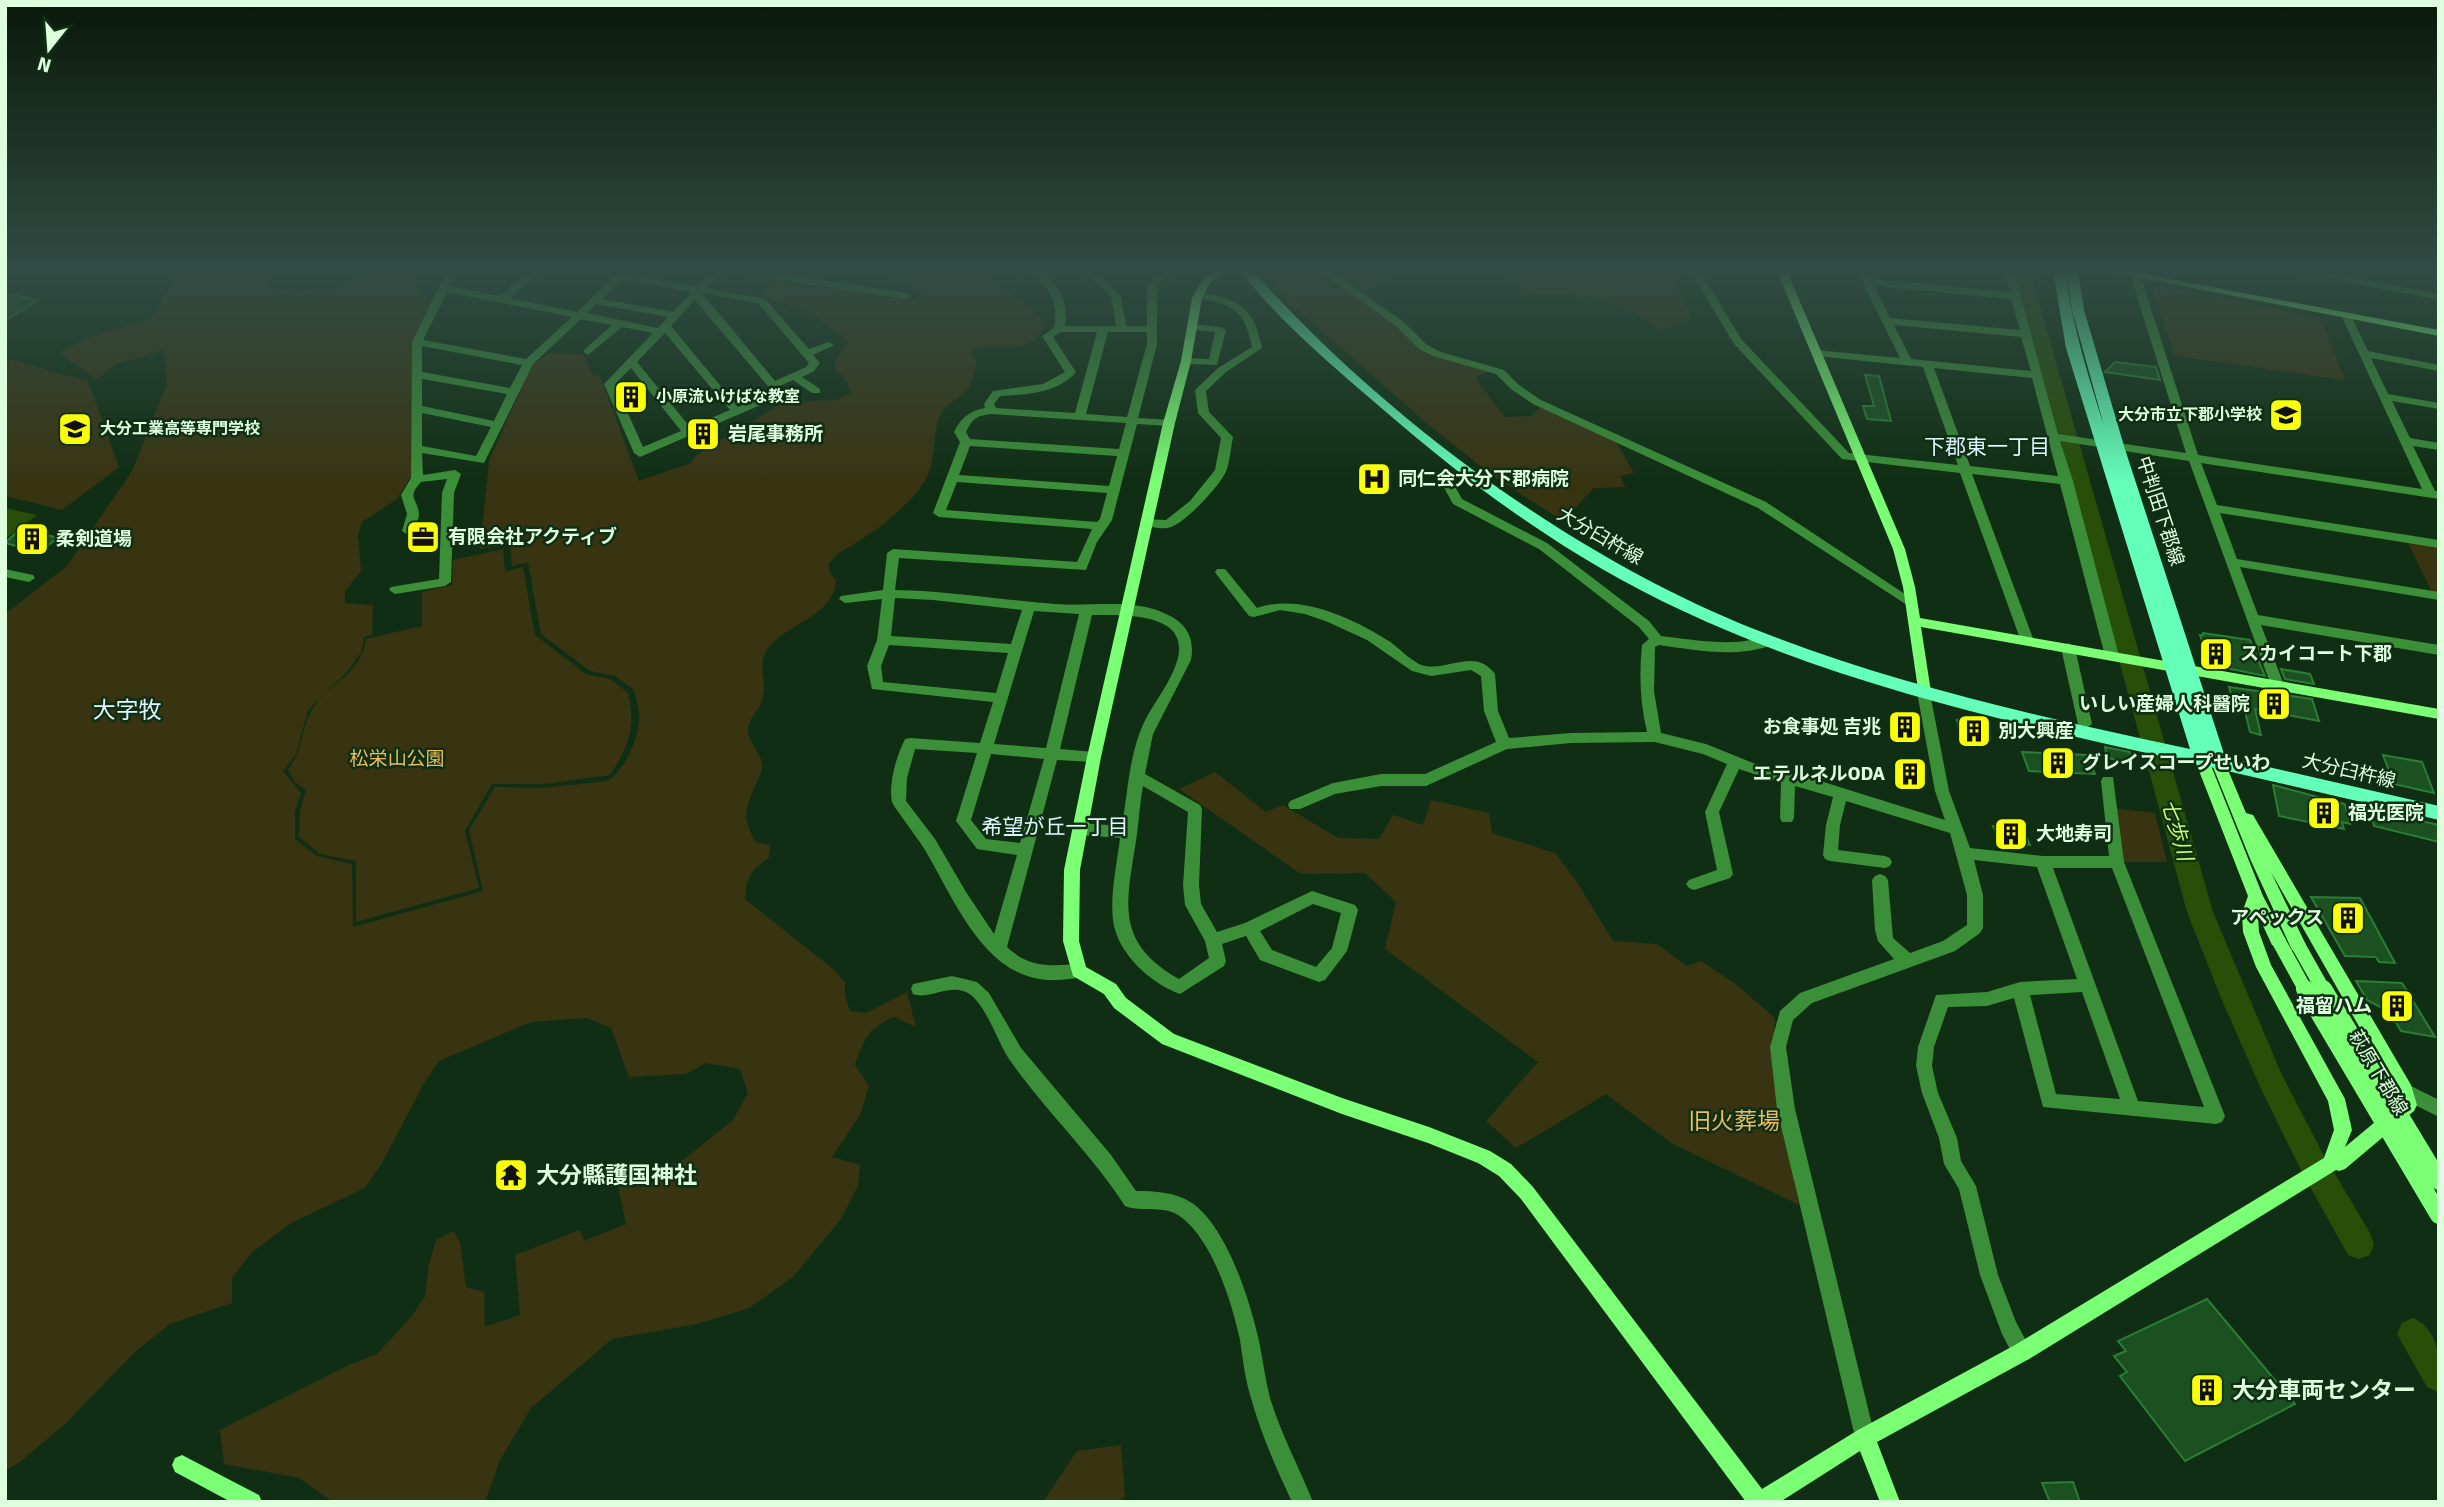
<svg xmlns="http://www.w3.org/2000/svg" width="2444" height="1507" font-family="Signika,'Noto Sans JP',sans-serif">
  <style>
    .green { fill: #383412 }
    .water { fill: #274f07 }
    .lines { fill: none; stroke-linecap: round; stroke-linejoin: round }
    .river { fill: #274f07; fill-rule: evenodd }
    .building { fill: #1b5021; stroke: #2b7d35; stroke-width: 2 }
    .street { fill: #3b8f38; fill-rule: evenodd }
    .secondary { fill: #7bff74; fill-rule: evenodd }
    .primary { fill: #64ffb9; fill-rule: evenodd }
    .secondary-bridge-far1 { stroke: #7bff74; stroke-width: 14 }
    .secondary-bridge { stroke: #7bff74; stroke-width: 18 }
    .labels { text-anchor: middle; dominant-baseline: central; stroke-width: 5; stroke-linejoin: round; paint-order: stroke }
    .far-poi-label { font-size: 16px; font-weight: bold; fill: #ddffde; stroke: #102e13; text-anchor: start }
    .poi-label { font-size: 19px; font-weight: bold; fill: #ddffde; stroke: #102e13; text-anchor: start }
    .street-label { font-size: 19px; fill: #ddffde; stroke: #102e13 }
    .park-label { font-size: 19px; fill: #e8bc5f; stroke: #102e13 }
    .neighbourhood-label { font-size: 21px; fill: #dff6ff; stroke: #102e13 }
    .water-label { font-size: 21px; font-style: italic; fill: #c5ff6b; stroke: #102e13 }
    .quarter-label { font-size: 23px; fill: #dff6ff; stroke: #102e13 }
    .near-park-label { font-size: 23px; fill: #e8bc5f; stroke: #102e13 }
    .near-poi-label { font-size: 23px; font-weight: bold; fill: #ddffde; stroke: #102e13; text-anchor: start }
  </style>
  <rect width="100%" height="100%" fill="#102e13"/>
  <path class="green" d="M176,271H277L268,279V287L290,292L334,288L365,277L405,272L431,304L412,344L411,476L397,499L362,522L358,536L361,571L345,591V603L373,605L372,635L364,637L361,653L346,673L308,710L296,754L283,771L301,793L295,812V839L317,856L352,864L353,927L483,891L469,830L495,787L543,788L608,781C627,768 641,734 639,712C638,704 636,697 634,690L615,676L590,671L541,634L528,562L512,566L510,544L480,549L489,461L531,366L549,353L584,354L591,373L601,378L639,481L691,463L695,456L784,402L836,400L850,394C848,364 818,380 848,342C822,316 793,305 758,295L769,284L833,286L915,301L921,292C904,280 888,274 868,271H982L1040,317L1045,325C1033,357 1000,343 974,349L972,356L977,362C974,371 972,385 965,392C958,400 946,403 941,413C931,435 938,459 925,481C910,504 885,524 862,539C847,549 839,550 828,565L831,574L836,580C834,615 791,622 770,646C756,661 767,680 763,698C760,710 747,719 748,732C750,744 762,753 762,767C762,772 759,777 757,782C745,807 742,816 755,842L770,845L769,858C752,868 744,880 746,900L833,969L845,982V996L850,1011L866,1013L907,992L916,1027L894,1017C868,1028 864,1039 855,1065L869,1086L860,1115L832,1157L860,1165L858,1186L841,1219L793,1277L749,1308L697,1324L612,1339L531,1408L500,1460L485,1502H333L299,1478L224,1464L220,1430L351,1364L377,1354L411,1317L425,1296L429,1264L436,1240L453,1231L460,1242L466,1287L484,1292L485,1327L520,1315L515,1255L580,1230L584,1241L626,1224L618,1187L683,1160L733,1120L748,1093L740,1069L706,1063L686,1074L629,1077L611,1028L586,1018L531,1022L439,1061L423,1085L382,1163L365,1188L291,1223L251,1253L232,1278V1303L170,1324L135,1352L65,1424L21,1461L5,1471V614L67,566L132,471L167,384L164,350L117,364L96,379L59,353L89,337L151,319L177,274Z
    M1263,271H1321L1380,311L1438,356L1491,370L1475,378L1505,417L1531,416L1542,406L1615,440L1634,473L1620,476L1625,487L1594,488L1563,521L1493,476L1430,426L1282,296Z
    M1328,271H1385L1393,276L1362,293Z
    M1505,271H1670L1692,319L1660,330C1639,313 1613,303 1586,297C1557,291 1521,305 1505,271Z
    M2162,287L2320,317L2345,380L2175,356L2153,291Z
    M12,360L88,381L119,467L62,510L5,496V363Z
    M2407,541L2439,546V593L2432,592Z
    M503,549L505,572L523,567L535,635L586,674L610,679L628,693C636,728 629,746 610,775L544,784H492L465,831L479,888L356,922V861L320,854L299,837L300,811L306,790L295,782L288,770C304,748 300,731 312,710C328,682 361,676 366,639L422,626V592L452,585L453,560Z
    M1215,772L1266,812L1283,805L1338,838L1379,839L1393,815L1423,825L1431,800L1489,813L1492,833L1555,853L1577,882L1613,941L1657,944L1687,966L1701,961L1737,985L1775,1018L1772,1066L1799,1205L1671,1143L1606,1094L1516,1148L1486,1121L1538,1062L1385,949L1396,902L1365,873L1301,874L1179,789Z
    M2111,808L2155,813L2167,862H2117Z
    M1121,1445L1125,1496L1119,1502H1043L1077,1451Z"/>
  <path class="water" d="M5,508L37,515L5,539Z"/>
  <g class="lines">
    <path class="river" d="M2014,271H2030L2213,912L2281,1073L2323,1154L2370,1233L2374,1244L2370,1255L2359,1259L2348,1255L2303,1174L2262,1091L2221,998L2187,912Z
      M2413,1318C2441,1330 2442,1366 2438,1392L2427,1387L2397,1334L2402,1323Z"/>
  </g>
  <path class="building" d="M5,293L38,300L5,321Z
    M2115,362L2156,367L2160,380L2105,372Z
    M1865,375L1879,376L1891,421L1867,419L1863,406H1874Z
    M21,528L58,538L39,552L5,543Z
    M2203,633L2250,640L2265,676L2211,665L2200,635H2203Z
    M2281,669L2310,674L2314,684L2285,679Z
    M2229,687L2312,699L2319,721L2255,709L2261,735L2250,732L2244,707L2234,705Z
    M1894,716L1911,719L1916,738L1898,736Z
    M1957,720L1987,726L1990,739L1960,735Z
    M2105,747L2130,752L2132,763L2107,758Z
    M2022,752L2087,755L2095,774L2029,771Z
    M2383,755L2422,762L2434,793L2394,784Z
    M1898,764L1917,766L1922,784L1904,781Z
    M2273,785L2345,804L2350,824L2342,822L2344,829L2279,816Z
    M2369,809L2439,825V842L2374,826Z
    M2020,823L2030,845L2001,843L1993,826Z
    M2311,897L2360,898L2395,963L2379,962L2376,957L2345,956Z
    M2356,981L2402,983L2435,1037L2401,1031L2390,1012L2367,1000Z
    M2207,1299L2295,1404L2185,1461L2120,1376L2127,1372L2114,1356L2126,1351L2118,1341Z
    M2073,1482L2080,1502H2050L2042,1483Z"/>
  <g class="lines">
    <path class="street" d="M447,271H457L450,286L500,296L530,271H541L510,298L577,312L620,271H631L628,274L697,287L712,271H723L707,288L765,299L809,349L829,342L834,345L813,355L820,363L814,371L802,377L820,389V393H812L793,380L780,386L785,393L784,395L640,457L634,453L604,384L653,333L622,327L588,355L583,352L584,350L612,325L581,319L533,364L484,463L422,453L423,475L455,470L461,474L454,493L451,582L445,586L395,594L389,590L391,587L439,579L442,493L447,479L421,482C406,498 418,499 419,514C419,519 415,527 414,531L408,535L402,531L407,514L401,495L411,478L412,342ZM623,279L692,292L673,312L602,299ZM447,292L572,317L526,359L423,340ZM702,293L758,303L809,363L806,367L775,381ZM695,300L773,392L738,407L671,326ZM596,304L668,317L658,328L587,313ZM665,333L730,410L690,427L637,362ZM422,346L522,365L510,388L422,372ZM631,368L681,431L643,447L615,384ZM422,379L507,394L494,421L422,406ZM422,413L491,427L476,456L422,446Z
      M742,271H764L907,293L912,296L907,299L767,278Z
      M1030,271H1041C1060,287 1068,301 1065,326H1116L1111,297L1084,271H1095L1121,296L1126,326H1147V287L1160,271H1171L1157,287V344L1138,418L1169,420L1175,423L1169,426L1137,424L1112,520L1097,542L1086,570L899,558L895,590C949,591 1002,600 1055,604C1090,607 1133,598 1166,614C1187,623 1195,639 1191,660L1153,734L1145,774L1200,805L1202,809L1199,885L1201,904L1217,932L1245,923L1312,891L1355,905L1358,910L1347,951L1325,980L1319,982L1260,960L1246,936L1222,944L1226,961L1224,966L1180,994C1150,983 1117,953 1113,920C1110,894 1117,864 1120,838L1080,835L1075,833L1073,829L1075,825L1080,823L1122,826C1127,796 1129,761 1140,732C1147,712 1162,695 1171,676C1203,613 1133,615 1092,615L1060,749L1094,752L1099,753L1101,757L1099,761L1094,762L1057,760L1007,947C1029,968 1050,966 1079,964L1085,966L1087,971L1085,976C1076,979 1067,979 1058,980C986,984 956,902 925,850C920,841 893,806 892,802C888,783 897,755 905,739L910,738L980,743L993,702L872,689L867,666L877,640L882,599L845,603L839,599L841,596L883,590L887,553L893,549L1077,562L1092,529L939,517L933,513L960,442L954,432C961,418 969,411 985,408L984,404L993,391L1043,384L1065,372L1042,336L1054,328C1059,297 1050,292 1030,271ZM1061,332H1097L1075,413L996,408L994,404L1000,396C1027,394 1057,394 1076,372L1053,337ZM1108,332H1147V344L1127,417L1086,414ZM985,415L991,414L1126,423L1119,449L970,439L966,432C970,423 975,416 985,415ZM970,446L1117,456L1109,486L959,475ZM957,482L1107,493L1100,519L1097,522L946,510ZM895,598L933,600L1022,610L1011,644L891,636ZM1034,611L1079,614L1046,748L994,744ZM889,645L1008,653L996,693L883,682L881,666ZM915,749L977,753L956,821L977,849L1017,855L994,934L966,892L935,839L906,801L907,778ZM991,754L1044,759L1020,843L986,839L971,820ZM1143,786L1188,812L1183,885L1185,905L1205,941L1209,958L1179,979C1111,941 1128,898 1137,834C1139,819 1140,802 1143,786ZM1313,904L1341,913L1332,948L1316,967L1272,950L1260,931Z
      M1319,271H1331L1404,322L1427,345L1441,352L1504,370L1519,385L1541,400L1766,502L1917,602L1911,606L1907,605L1758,508L1533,404L1511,389L1496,374L1433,356L1419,349L1396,326Z
      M1690,271H1700L1742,340L1849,453L1958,465L1923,367L1816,356L1811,353L1816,350L1900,358L1857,271H1867L1871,279L2010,292L2004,271H2014L2058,434L2186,453L2129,271H2139L2198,455L2422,489L2341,315L2350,313L2368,351L2439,365V371L2371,358L2388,394L2439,403V409L2392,401L2410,438L2439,443V450L2413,446L2435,491H2439V499L2201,463L2217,505L2439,540V548L2220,513L2237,559L2439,592V600L2240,567L2258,615L2439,645V655L2261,625L2284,685L2282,688H2272L2189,461L2060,441L2073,481L2119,656L2112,661L2105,656L2060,484L1972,474L2034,641L2032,644H2022L1960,473L1842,459L1734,344ZM1874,286L2011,299L2020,330L1890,318ZM1894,325L2021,337L2031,371L1911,359ZM1934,368L2032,378L2058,476L1970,466Z
      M2294,271H2316L2439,294V300Z
      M1198,292C1238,299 1254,306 1262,348L1226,372L1206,391L1209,412L1233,437C1231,447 1230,459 1227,469C1222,484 1186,522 1171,527C1163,530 1151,527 1144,525L1142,522L1144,519L1166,520L1190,501L1215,470L1221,438L1198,413L1195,390L1218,368L1252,347C1244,307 1231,305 1194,297V293Z
      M1192,324L1221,327L1226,330L1217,365L1186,364L1181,361L1186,358L1209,359L1215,332L1188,329L1187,327Z
      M1448,480L1452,481L1462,499L1547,543L1649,621L1661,636C1685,639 1710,643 1735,642C1747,642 1764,636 1774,638L1776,641L1774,644C1738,659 1696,650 1659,645L1655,647L1654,691L1661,733L1706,744L1768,769L1814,779L1945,820L1935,791L1917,692L1919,688H1929L1949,791L1970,848L2043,856H2109L2101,781L2103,777H2113L2124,862L2225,1116L2222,1122L2216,1124L2043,1107L2014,998L1987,1006L1948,1007L1934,1047L1932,1066L1938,1093L1957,1138L1961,1161L1976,1186L1998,1275L2016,1322L2032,1352L2029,1359L2022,1362L2015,1359L2002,1334L1980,1275L1959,1189L1944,1164L1939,1138L1922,1093L1916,1066L1918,1047L1936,995L1987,992L2020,982L2077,979L2037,867L1974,860L1983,895V928L1980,933L1955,951L1812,1003L1793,1020L1786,1047L1795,1109L1875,1437L1872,1444L1865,1447L1858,1444L1855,1437L1777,1109L1770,1047L1780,1011L1800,993L1894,959L1878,941L1875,930L1872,880L1875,876L1880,874L1885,876L1888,880L1893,938L1910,953L1943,941L1967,925V895L1950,833L1846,801L1840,825L1838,850L1885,856L1890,858L1892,862L1890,866L1885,868L1830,861L1825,859L1823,855L1826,825L1833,797L1795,786L1794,818L1792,822H1782L1780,818L1781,783L1739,769L1719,812L1733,874L1730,878L1694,890L1689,888L1686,884L1689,880L1717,870L1705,812L1727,764L1703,754L1655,742L1571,743L1507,749L1426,786H1381L1335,794L1300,809H1290L1288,805L1290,801L1333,783L1381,774H1425L1496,742L1484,711L1481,676L1471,670L1431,676L1412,671L1367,640L1328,622L1305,614L1280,610L1254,617L1249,616L1217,575L1215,572L1217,569H1225L1257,608C1300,593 1352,618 1389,641C1399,648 1408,658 1419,664C1444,675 1474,645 1495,674L1498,711L1509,738L1571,733L1647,732C1640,703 1639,674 1642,645L1649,639L1639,627L1539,549L1453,504L1442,484ZM2053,868H2112L2204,1107L2138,1101ZM2082,992L2120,1099L2056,1094L2030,995Z
      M5,569L33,575L35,578L29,582L5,577Z
      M2068,643L2075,648L2092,724L2085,729L2078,724L2061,648Z
      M952,976L977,982L989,993L1021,1048L1111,1155L1136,1191C1155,1191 1175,1192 1192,1203C1227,1227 1250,1301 1259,1341C1263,1360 1265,1379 1270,1398C1281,1434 1299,1467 1313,1502H1292C1276,1468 1261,1434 1251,1398C1245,1379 1243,1360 1240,1340C1232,1303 1213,1241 1181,1217C1164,1204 1143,1213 1125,1206C1091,1153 1045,1111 1009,1059C997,1041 985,1001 966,992C948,984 929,1000 913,994L911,989L913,984Z
      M2405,1083L2439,1100V1117L2399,1097L2397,1091L2399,1085Z"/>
    <path class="secondary" d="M1215,271H1227L1210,283L1202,298L1191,361L1175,423L1101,757L1080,870L1079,941L1086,967L1116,984L1126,998L1174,1034L1342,1098L1429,1127L1490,1151L1511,1164L1533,1187L1762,1489L1858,1430L2015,1345L2324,1158L2334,1130L2328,1101L2256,967L2243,932L2242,913L2248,896L2194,758L2196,754H2206L2208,758L2263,896L2286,940L2284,945L2278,947L2272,945L2258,915L2259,932L2271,965L2345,1099L2352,1130L2345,1147L2399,1102L2397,1093L2271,872L2306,945L2304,950L2298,952L2292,950L2251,861L2211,762L2213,758H2223L2246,813L2253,815L2411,1085L2417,1105L2414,1111L2345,1169L2339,1171L2336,1170L2029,1359L1877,1442L1900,1502H1880L1860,1451L1780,1502H1746L1521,1199L1499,1176L1478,1163L1428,1143L1342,1114L1162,1044L1114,1008L1104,994L1073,976L1063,941L1064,870L1087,757L1163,423L1181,361L1192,298L1203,279Z
      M1777,271H1787L1905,549L1915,587L1920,618L2439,709V719L1921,627L1931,692L1929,696H1919L1903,587L1893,549Z
      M2105,271H2127L2439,330V336Z
      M182,1455L259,1495L262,1502H231L175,1472L172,1465L175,1458Z"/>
    <path class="primary" d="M1240,271H1253C1384,418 1571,556 1754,629C1894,685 2042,717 2190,749L2066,348L2053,271H2065C2072,325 2088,375 2104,426L2072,310L2066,271H2078L2084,310L2124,446L2225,757L2439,806V820C2355,801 2272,781 2188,762C2016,724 1843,686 1683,611C1575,561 1476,490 1386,412C1335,368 1282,324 1240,271Z"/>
    <path class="secondary-bridge-far1" d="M2278,940L2306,991
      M2298,945L2324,991"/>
    <path class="secondary-bridge" d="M2305,989L2439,1215
      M2323,989L2439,1181"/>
  </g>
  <linearGradient id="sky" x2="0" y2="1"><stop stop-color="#09190a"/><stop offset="0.56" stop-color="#314c44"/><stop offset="1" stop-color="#314c44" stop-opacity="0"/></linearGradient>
  <rect width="2444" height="482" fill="url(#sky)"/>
  <defs>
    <g id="building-square" transform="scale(1.75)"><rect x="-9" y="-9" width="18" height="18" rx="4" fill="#f9ff09" stroke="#102e13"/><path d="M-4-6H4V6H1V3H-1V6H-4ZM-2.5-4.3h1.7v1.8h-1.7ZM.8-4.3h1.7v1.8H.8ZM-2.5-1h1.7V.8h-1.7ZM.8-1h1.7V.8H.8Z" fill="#111"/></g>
    <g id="school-square" transform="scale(1.75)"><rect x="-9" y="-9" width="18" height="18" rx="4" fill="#f9ff09" stroke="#102e13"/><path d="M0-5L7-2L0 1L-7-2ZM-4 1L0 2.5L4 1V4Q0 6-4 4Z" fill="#111"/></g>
    <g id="hospital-square" transform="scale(1.75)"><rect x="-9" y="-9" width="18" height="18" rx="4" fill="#f9ff09" stroke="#102e13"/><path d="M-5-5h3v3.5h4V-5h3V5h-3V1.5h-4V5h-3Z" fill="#111"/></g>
    <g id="office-square" transform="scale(1.75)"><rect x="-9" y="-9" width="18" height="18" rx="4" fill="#f9ff09" stroke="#102e13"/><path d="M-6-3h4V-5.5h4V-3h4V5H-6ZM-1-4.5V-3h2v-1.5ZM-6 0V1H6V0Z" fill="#111"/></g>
    <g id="temple-square" transform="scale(1.75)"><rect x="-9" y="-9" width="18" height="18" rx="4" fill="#f9ff09" stroke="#102e13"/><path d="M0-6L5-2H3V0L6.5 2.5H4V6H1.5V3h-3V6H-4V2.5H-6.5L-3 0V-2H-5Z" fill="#111"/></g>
  </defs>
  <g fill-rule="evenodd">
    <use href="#building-square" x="631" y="397"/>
    <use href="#school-square" x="2286" y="415"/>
    <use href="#school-square" x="75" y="429"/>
    <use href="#building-square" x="703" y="434"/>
    <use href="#hospital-square" x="1374" y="479"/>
    <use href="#office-square" x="423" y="537"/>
    <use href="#building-square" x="32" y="539"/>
    <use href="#building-square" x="2216" y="654"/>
    <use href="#building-square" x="2274" y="704"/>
    <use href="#building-square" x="1905" y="727"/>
    <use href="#building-square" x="1974" y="731"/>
    <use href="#building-square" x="2058" y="763"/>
    <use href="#building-square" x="1910" y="774"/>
    <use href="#building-square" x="2324" y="813"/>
    <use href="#building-square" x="2011" y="834"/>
    <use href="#building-square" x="2348" y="918"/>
    <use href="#building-square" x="2397" y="1006"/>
    <use href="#temple-square" x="511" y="1175"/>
    <use href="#building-square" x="2207" y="1390"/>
  </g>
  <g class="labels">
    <g class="far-poi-label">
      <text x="656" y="397">小原流いけばな教室</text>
      <text x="2262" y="415" text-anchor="end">大分市立下郡小学校</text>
      <text x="100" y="429">大分工業高等専門学校</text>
    </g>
    <g class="poi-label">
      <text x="728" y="434">岩尾事務所</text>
      <text x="1398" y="479">同仁会大分下郡病院</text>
      <text x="448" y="537">有限会社アクティブ</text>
      <text x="56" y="539">柔剣道場</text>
      <text x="2240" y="654">スカイコート下郡</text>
      <text x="2250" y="704" text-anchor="end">いしい産婦人科醫院</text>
      <text x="1881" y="727" text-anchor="end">お食事処 吉兆</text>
      <text x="1998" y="731">別大興産</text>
      <text x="2082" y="763">グレイスコープせいわ</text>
      <text x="1885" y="774" text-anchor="end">エテルネルODA</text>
      <text x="2348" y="813">福光医院</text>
      <text x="2036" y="834">大地寿司</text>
      <text x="2324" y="918" text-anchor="end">アペックス</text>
      <text x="2372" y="1006" text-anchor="end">福留ハム</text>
    </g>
    <g class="street-label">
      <text transform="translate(2160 511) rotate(72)">中判田下郡線</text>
      <text transform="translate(1600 536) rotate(30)">大分臼杵線</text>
      <text transform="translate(2349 771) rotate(13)">大分臼杵線</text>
      <text transform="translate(2378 1073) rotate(59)">萩原下郡線</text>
    </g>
    <g class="park-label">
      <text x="397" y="759">松栄山公園</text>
    </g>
    <g class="neighbourhood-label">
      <text x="1987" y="447">下郡東一丁目</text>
      <text x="1055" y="827">希望が丘一丁目</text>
    </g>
    <g class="water-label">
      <text transform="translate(2177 830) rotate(74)">七歩川</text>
    </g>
    <g class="quarter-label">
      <text x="127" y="710">大字牧</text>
    </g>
    <g class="near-park-label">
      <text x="1734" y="1121">旧火葬場</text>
    </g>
    <g class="near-poi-label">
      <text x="536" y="1175">大分縣護国神社</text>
      <text x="2232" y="1390">大分車両センター</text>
    </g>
  </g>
  <rect width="2444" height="1507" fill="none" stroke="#ddffde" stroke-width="14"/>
  <g transform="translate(49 49) rotate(197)" stroke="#102e13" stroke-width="5" paint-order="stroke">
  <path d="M0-5L12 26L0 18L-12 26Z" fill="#ddffde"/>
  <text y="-10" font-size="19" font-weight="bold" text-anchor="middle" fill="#ddffde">N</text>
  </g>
</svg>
